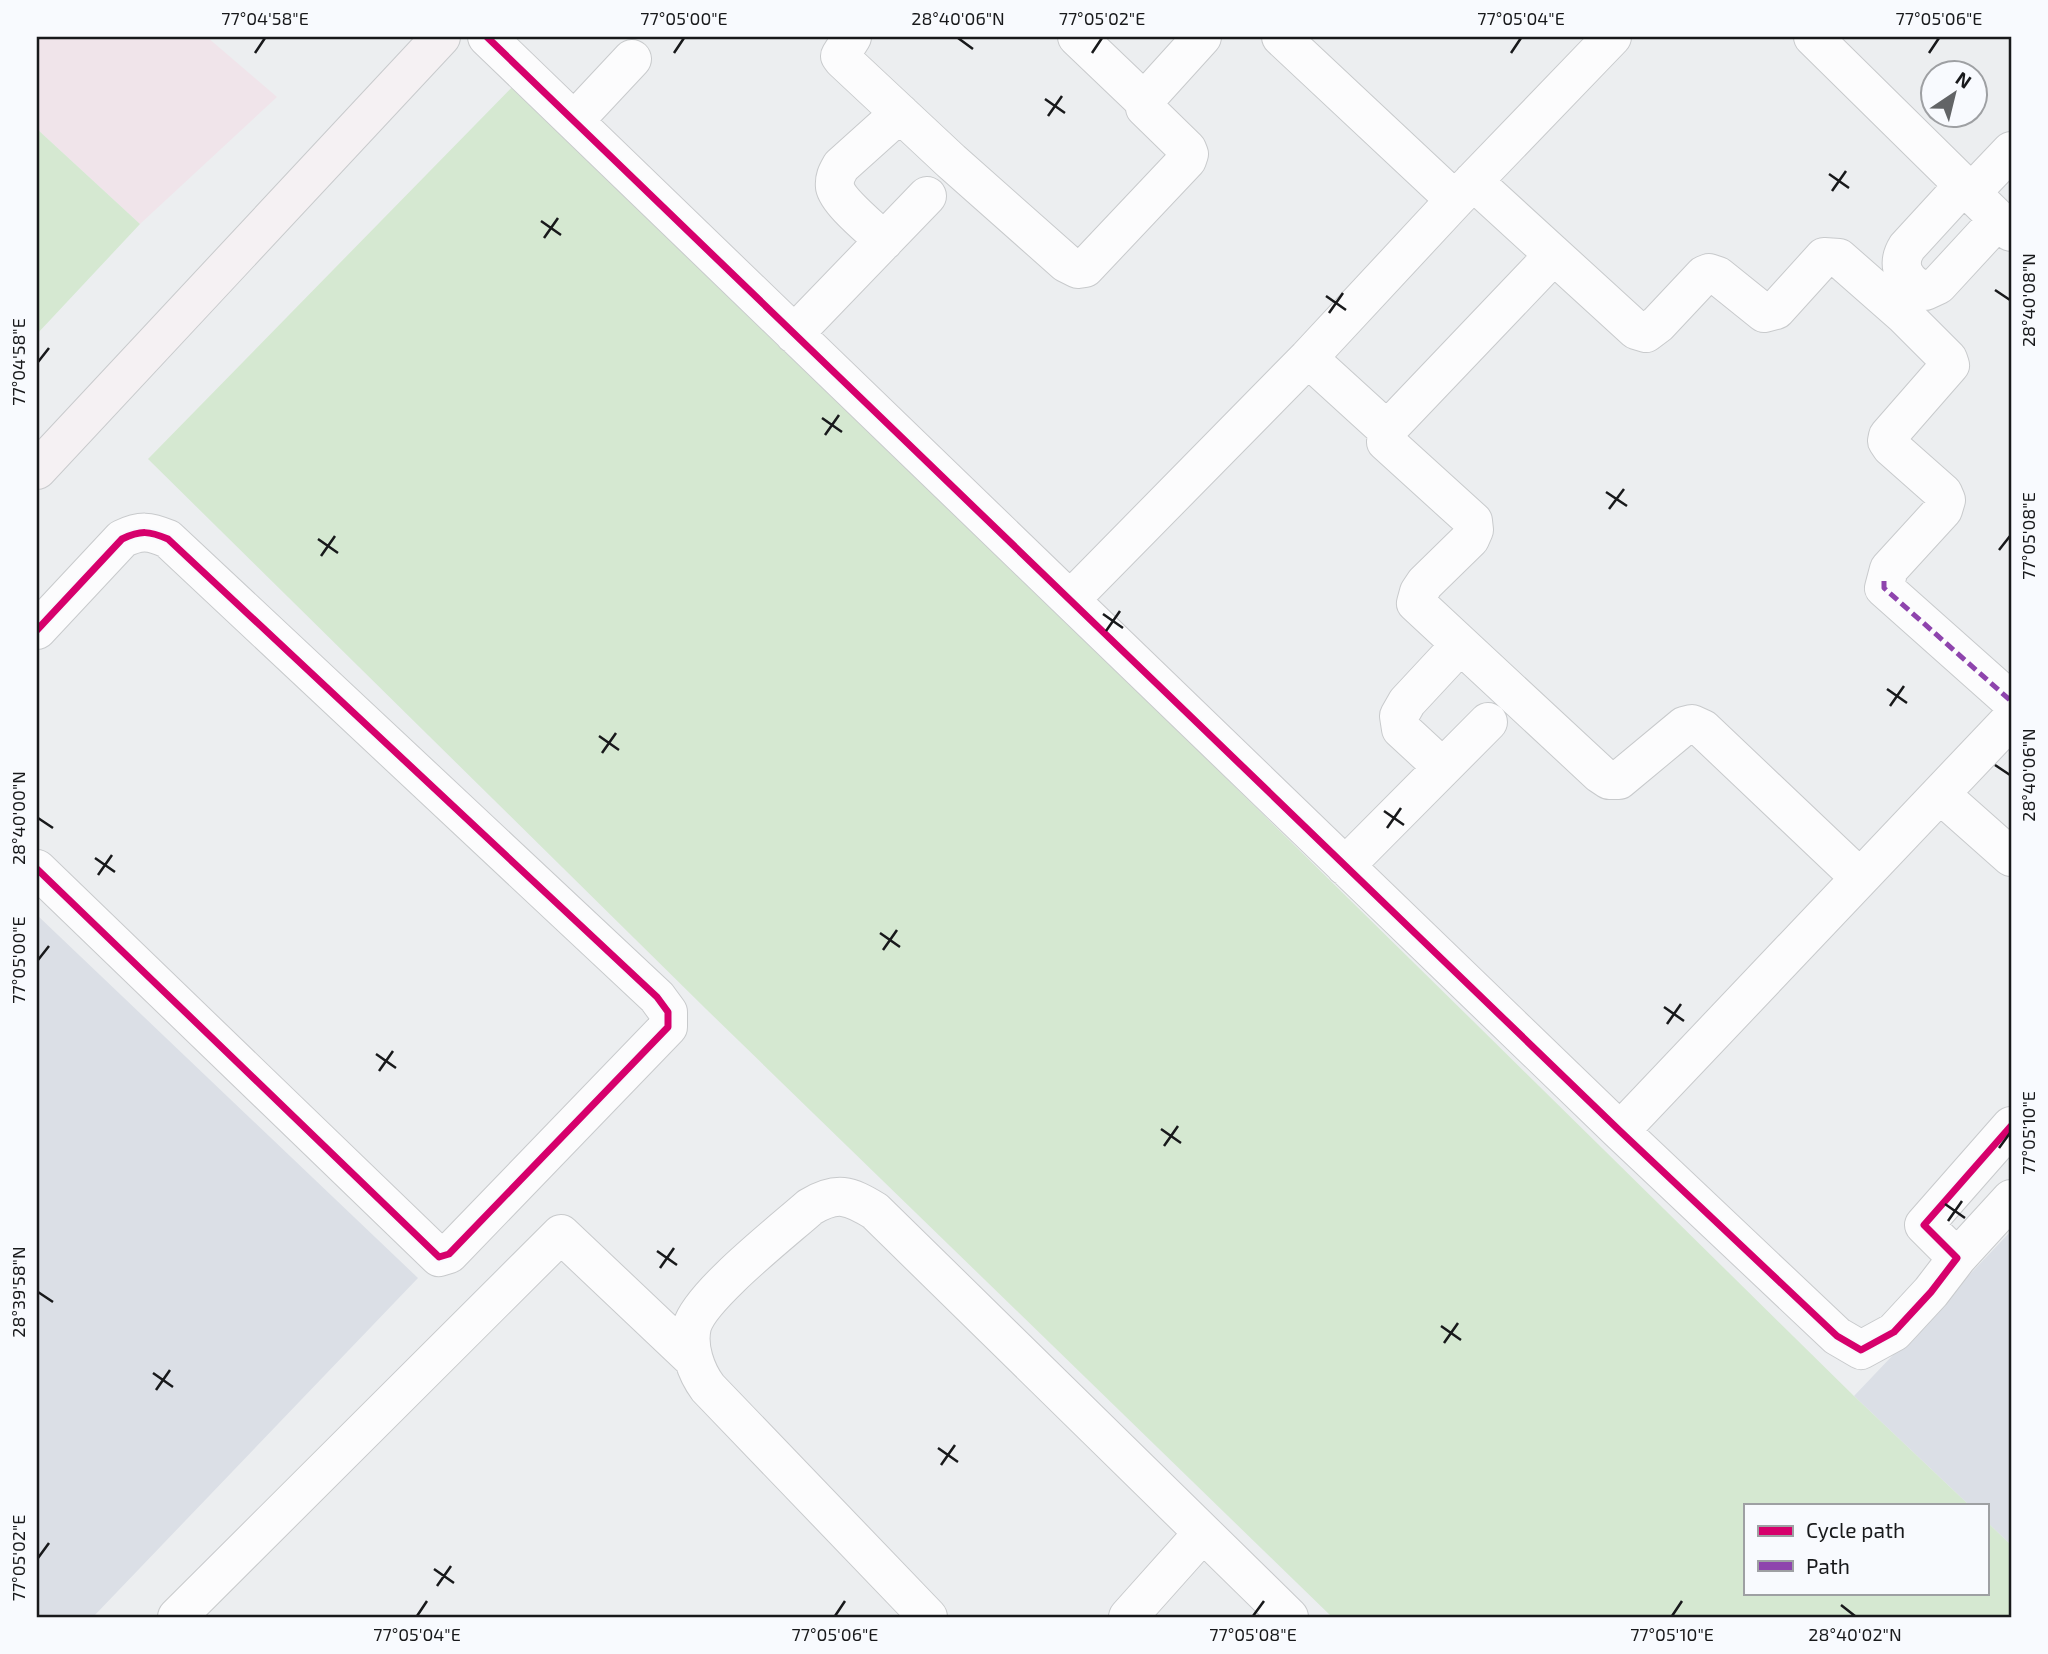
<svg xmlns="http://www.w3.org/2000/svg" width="2048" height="1654" font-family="'Exo 2',sans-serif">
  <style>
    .commercial { fill: #f0e4ea }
    .built { fill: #dbdfe6 }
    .green { fill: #d5e8d1 }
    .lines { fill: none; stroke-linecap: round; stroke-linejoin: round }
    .street-casing { stroke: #c8cacc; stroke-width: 40 }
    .secondary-casing { stroke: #c8cacc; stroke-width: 40 }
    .street { stroke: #fcfcfd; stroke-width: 38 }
    .secondary { stroke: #f5f1f3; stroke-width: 38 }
    .quiet { stroke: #8e44ad; stroke-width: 5; stroke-dasharray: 10 5; stroke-linecap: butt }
    .cycleway-casing { stroke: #f8fafe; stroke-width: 11 }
    .cycleway { stroke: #d6006c; stroke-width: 7 }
    .ticks { fill: none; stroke: #18191b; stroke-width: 2.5 }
    .neatline { fill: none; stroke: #18191b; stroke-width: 2.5 }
    .ticks-label { font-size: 18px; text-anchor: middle; fill: #18191b }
  </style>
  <rect width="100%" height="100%" fill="#eceef0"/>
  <path class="commercial" d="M37,37H207L277,97L140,224L37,129Z"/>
  <path class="built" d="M37,915L418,1278L93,1617H37Z
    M2011,1231V1545L1987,1522V1505H1969L1854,1396Z"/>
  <path class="green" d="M518,81L1854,1396L1969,1505H1745V1593H1987V1522L2011,1545V1617H1332L706,1009L148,459Z
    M37,129L140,224L37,334Z"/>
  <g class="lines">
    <g class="street-casing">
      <path id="street" d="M487,37L1620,1131L1837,1336L1861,1350L1894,1332L1931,1292L1957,1258L1924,1225L2011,1126
        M852,37L840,56L843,60L951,161L1066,263L1078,269L1085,268L1187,160L1189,154L1187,149L1145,108L1144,101L1202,37
        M1077,37L1144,101
        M1281,37L1455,200
        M1813,37L2011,232
        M574,121L632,59
        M1473,181L1636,330L1646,333L1658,324L1704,275L1709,273L1718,276L1764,313L1776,310L1824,257L1839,258L1905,316L1948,359L1950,365L1888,436L1887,441L1891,447L1943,493L1946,500L1943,510L1889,569L1884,588L2011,701
        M1963,186L1907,247C1895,266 1905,283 1925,291L1938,285L1998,220
        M1971,193L2011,151
        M884,241C872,229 838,202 835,187C834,178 837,173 841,166L900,113
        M1553,256L1387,430L1386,442L1473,521L1474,530L1470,539L1425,583L1419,592L1416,603L1600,774L1609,780H1619L1684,726L1692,724L1703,729L1860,878
        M794,334L927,196
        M1308,358L1387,430
        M1070,600L1308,358L1455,200L1612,37
        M37,630L122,539C141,530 149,531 168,539L657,997L668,1012V1027L449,1254L439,1257L37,869
        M1442,767L1401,729L1399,716L1407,702L1460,645
        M1940,794L2011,857
        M1345,866L1488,722
        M1620,1131L2011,719
        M1957,1258L2011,1199
        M177,1617L561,1234L694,1360
        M928,1617L708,1388C696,1372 687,1347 692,1326C701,1295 783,1231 810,1207C837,1191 849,1195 875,1211L1289,1617
        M1128,1617L1203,1533"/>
    </g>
    <g class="secondary-casing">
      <path id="secondary" d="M37,470L441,37"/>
    </g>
    <use href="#street" class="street"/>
    <use href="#secondary" class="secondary"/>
    <path class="quiet" d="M1884,581V588L2011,701"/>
    <g class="cycleway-casing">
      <path id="cycleway" d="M487,37L1620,1131L1837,1336L1861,1350L1894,1332L1931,1292L1957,1258L1924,1225L2011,1126
        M37,630L122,539C141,530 149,531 168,539L657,997L668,1012V1027L449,1254L439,1257L37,869"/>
    </g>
    <use href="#cycleway" class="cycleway"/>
  </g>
  <path class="ticks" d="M958,38L973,49M255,53L265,38M674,53L684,38M1092,53L1102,38M1511,53L1521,38M1929,53L1939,38M1045,99L1065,113M1048,116L1062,96M1829,174L1849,188M1832,191L1846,171M541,221L561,235M544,238L558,218M1995,290L2010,300M1326,296L1346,310M1329,313L1343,293M38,362L49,348M822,418L842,432M825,435L839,415M1606,492L1627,506M1609,509L1624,489M318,539L338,553M1999,550L2010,536M321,556L335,536M1103,614L1123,628M1106,631L1120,611M1887,689L1907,703M1890,706L1904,686M599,736L619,750M602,753L616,733M1995,765L2010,775M1384,811L1404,825M38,818L53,828M1387,828L1401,808M95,858L115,872M98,875L112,855M880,933L900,947M883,950L897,930M38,960L49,946M1664,1007L1684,1021M1667,1024L1681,1004M376,1054L396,1068M379,1071L393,1051M1161,1129L1181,1143M1164,1146L1178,1126M1999,1148L2010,1133M1945,1204L1965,1218M1948,1221L1962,1201M657,1251L677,1265M660,1268L674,1248M38,1292L53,1302M1441,1326L1461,1340M1444,1343L1458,1323M153,1373L173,1387M156,1390L170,1370M938,1448L958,1462M941,1465L955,1445M38,1558L49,1543M434,1569L454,1583M437,1586L451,1566M1841,1605L1855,1616M417,1616L427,1601M835,1616L845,1601M1253,1616L1264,1601M1672,1616L1682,1601"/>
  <rect width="2048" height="1654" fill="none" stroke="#f8fafe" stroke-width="77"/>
  <rect x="1744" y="1504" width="245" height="91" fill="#f8fafe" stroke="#9ea0a3" stroke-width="2"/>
  <rect x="1758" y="1526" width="35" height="10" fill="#d6006c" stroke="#9ea0a3" stroke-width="2"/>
  <text x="1806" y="1538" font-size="21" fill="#18191b">Cycle path</text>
  <rect x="1758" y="1561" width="35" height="10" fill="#8e44ad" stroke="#9ea0a3" stroke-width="2"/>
  <text x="1806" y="1574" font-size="21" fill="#18191b">Path</text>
  <g transform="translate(1954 94) rotate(35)"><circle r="33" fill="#f8fafe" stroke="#9ea0a3" stroke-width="2"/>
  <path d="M0-5L12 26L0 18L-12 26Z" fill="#626466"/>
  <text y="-10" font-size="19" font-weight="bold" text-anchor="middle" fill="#18191b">N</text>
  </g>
  <rect x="38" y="38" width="1972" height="1578" class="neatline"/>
  <g class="ticks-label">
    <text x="265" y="25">77°04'58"E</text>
    <text x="684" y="25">77°05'00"E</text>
    <text x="958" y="25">28°40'06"N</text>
    <text x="1102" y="25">77°05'02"E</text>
    <text x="1521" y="25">77°05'04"E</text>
    <text x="1939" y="25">77°05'06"E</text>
    <text transform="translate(2029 300) rotate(-90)" y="6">28°40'08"N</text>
    <text transform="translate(19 362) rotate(-90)" y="6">77°04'58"E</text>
    <text transform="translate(2029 536) rotate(-90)" y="6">77°05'08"E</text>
    <text transform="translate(2029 775) rotate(-90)" y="6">28°40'06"N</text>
    <text transform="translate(19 818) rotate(-90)" y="6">28°40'00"N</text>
    <text transform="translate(19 960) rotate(-90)" y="6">77°05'00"E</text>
    <text transform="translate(2029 1133) rotate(-90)" y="6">77°05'10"E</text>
    <text transform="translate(19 1292) rotate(-90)" y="6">28°39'58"N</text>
    <text transform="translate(19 1558) rotate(-90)" y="6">77°05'02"E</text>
    <text x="417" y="1641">77°05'04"E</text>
    <text x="835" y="1641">77°05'06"E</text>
    <text x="1253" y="1641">77°05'08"E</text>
    <text x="1672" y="1641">77°05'10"E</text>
    <text x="1855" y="1641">28°40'02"N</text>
  </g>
</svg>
